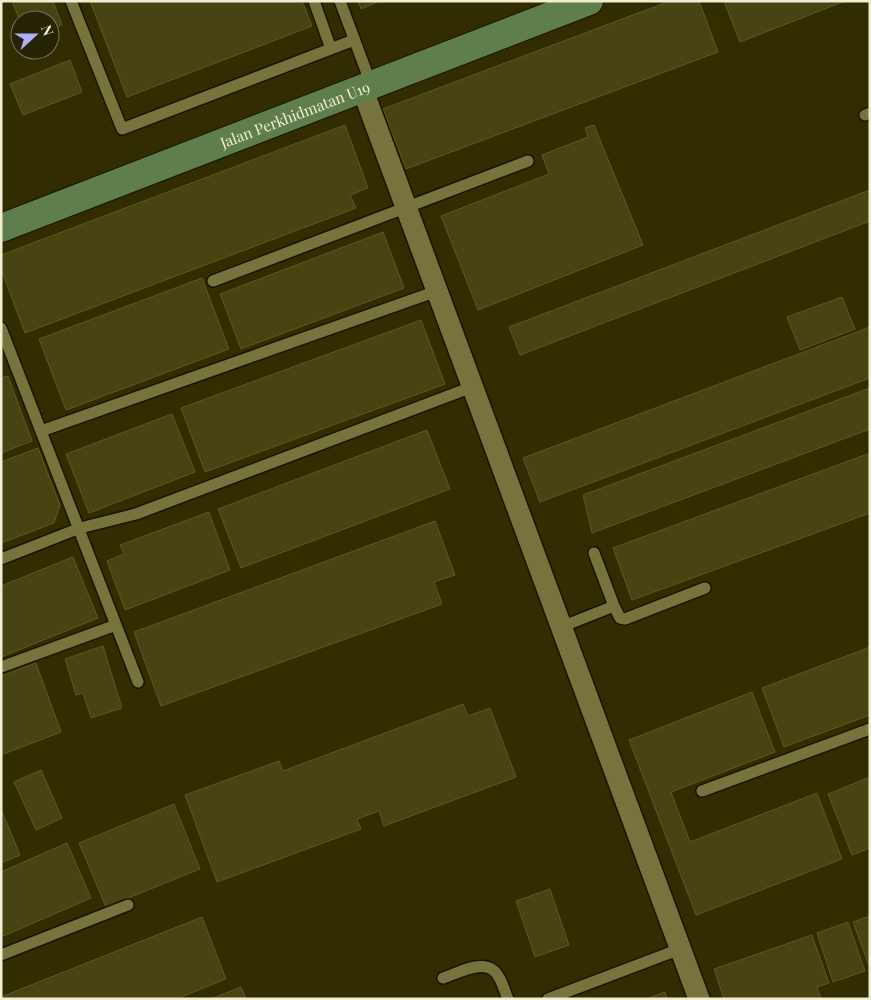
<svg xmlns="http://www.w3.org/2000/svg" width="871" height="1000" font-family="'Playfair Display',serif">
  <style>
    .building { fill: #474313; stroke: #5e5921 }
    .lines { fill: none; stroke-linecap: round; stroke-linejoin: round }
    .lane-casing { stroke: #181500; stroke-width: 14 }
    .street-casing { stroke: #181500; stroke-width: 24 }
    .secondary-casing { stroke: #181500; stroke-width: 30 }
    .lane { stroke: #77733c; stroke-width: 11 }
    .street { stroke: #77733c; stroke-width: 21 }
    .secondary { stroke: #607e4c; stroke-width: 28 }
    .labels { text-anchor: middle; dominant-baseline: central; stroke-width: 4; stroke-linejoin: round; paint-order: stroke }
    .street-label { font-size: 15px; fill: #f0efd2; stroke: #262306 }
  </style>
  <rect width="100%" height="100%" fill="#312d01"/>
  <path class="building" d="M12,1H53L62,25L50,30V20L20,21Z
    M90,1H302L312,26L127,97Z
    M358,1H380L361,9Z
    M670,1H699L718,52L406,169L383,109Z
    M724,1H845L740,42Z
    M70,60L82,92L23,115L10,84Z
    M345,125L368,188L350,195L356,208L25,333L1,269V255Z
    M594,125L643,245L478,310L441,216L549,174L542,155L588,137L585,128Z
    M870,190V221L520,355L509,327Z
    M383,232L404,288L241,349L220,294Z
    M202,278L229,349L66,410L39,339Z
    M842,297L855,329L800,350L787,317Z
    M421,320L445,384L205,472L181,408Z
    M870,327V378L540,502L523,458Z
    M8,376L32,441L1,453V378Z
    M870,388V429L592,533L583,495Z
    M172,414L195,472L89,513L66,454Z
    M427,430L450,489L241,568L218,509Z
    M38,448L60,505L54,523L1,543V462Z
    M870,453V513L632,600L613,548Z
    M209,512L230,570L125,610L107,561L124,554L120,545Z
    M435,521L455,575L434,582L442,604L161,706L134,632Z
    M73,557L98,618L1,657V586Z
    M103,646L122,708L91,718L83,693L76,695L65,659Z
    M870,647V715L784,747L762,688Z
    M36,663L61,732L1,755V676Z
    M752,692L775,752L671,792L690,842L817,793L842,859L696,915L629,740Z
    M463,704L468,716L490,708L516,777L384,826L379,811L357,819L361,829L217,882L185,795L279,761L283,771Z
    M41,770L62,818L36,830L14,782Z
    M870,777V848L852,855L828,794Z
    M174,804L200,869L106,907L79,843Z
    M1,809L20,855L1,863Z
    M67,843L91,898L1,937V872Z
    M550,889L569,945L535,957L516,901Z
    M870,916V965L869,966L853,922Z
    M202,917L226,979L176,999H1V997Z
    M848,922L865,971L833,982L817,933Z
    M812,935L829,983L817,987L821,999H724L714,969Z
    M241,987L246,999H211Z
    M665,992L667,999H647Z"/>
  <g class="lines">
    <g class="lane-casing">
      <path id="lane" d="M71,1L122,129L354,40
        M314,1L331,49
        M340,1L371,84
        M865,115L870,113
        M213,281L528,161
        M1,328L116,625L1,667
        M41,431L437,291
        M1,559L80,528L136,514L472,387
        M614,606L620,618L625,619L705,588
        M116,625L138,682
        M561,627L614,606L594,553
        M702,791L870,729
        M1,955L128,905
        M443,978C456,974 480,960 493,970C501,976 504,990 508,999
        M548,999L680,949"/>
    </g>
    <g class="street-casing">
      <path id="street" d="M362,88L699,999"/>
    </g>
    <g class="secondary-casing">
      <g id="secondary">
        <path id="s1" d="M1,228L589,1"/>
      </g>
    </g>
    <use href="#lane" class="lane"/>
    <use href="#street" class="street"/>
    <use href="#secondary" class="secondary"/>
  </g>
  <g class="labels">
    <g class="street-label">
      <text stroke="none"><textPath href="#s1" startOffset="315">Jalan Perkhidmatan U19</textPath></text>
    </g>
  </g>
  <rect width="871" height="1000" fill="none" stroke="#f0efd2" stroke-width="5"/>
  <g transform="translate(35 35) rotate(69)"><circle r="24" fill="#262306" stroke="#777558"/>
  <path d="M0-4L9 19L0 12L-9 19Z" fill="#b0aefa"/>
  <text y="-8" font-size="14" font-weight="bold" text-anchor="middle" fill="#f0efd2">N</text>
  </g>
</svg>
